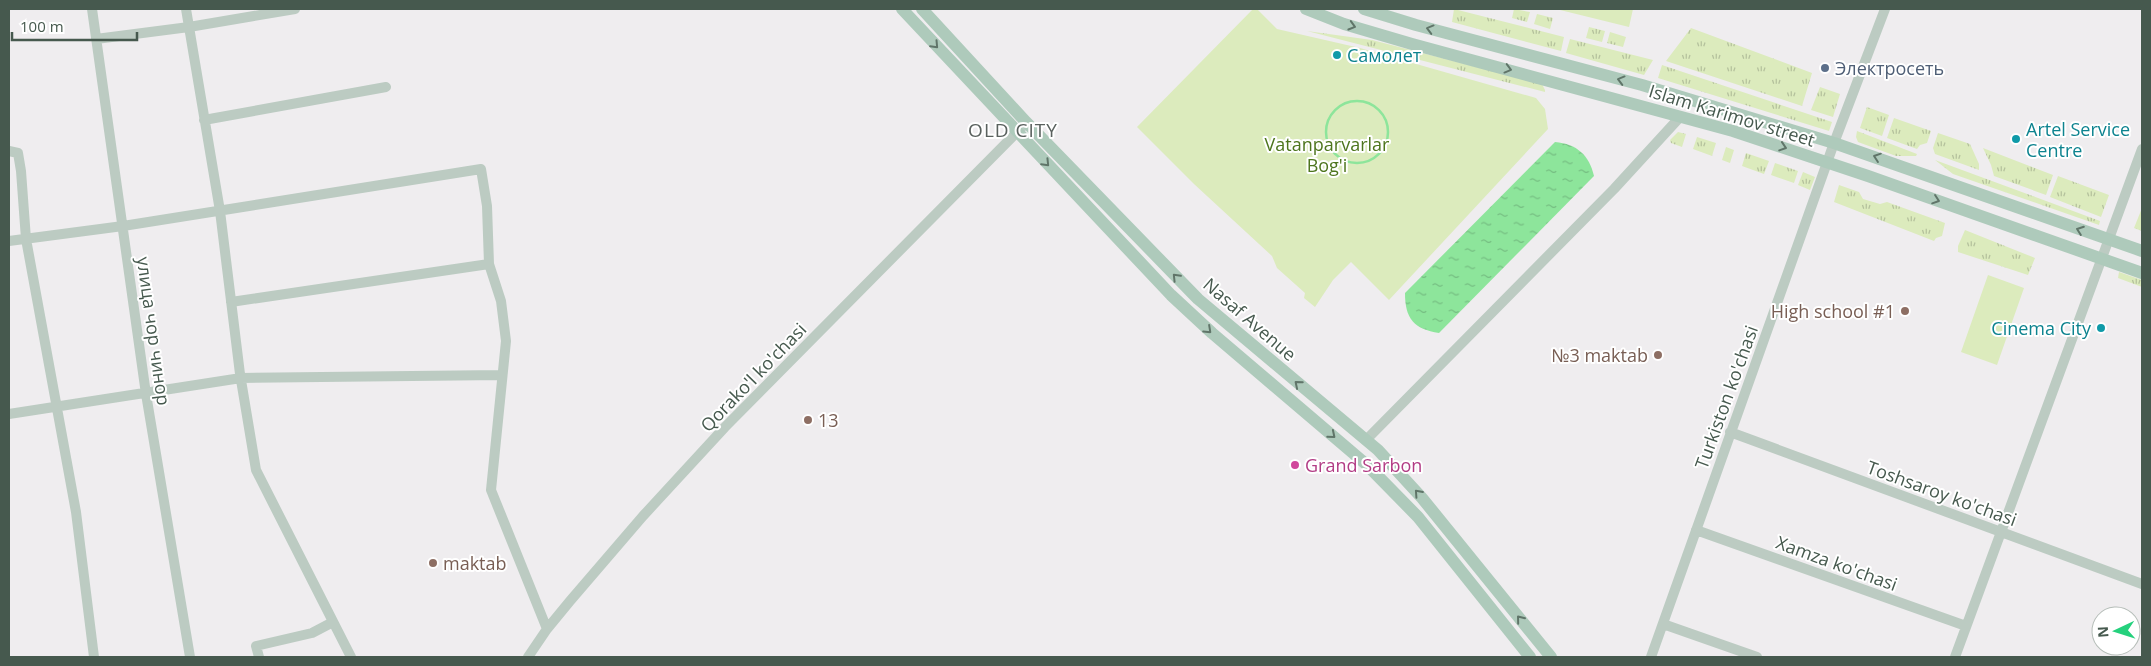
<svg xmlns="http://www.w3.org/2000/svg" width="2151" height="666" font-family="'Open Sans',sans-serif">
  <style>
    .grass { fill: url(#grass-tufts) }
    .green { fill: #dcebbd }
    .water { fill: url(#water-ripples) }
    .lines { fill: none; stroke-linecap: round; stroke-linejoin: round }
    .stream { stroke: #8de59b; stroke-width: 2.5 }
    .minor { stroke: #bccbc2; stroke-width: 10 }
    .major { stroke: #aecabb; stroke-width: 12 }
    .oneway { stroke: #607569 }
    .culture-dot { fill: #0f9aa8; stroke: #fff; stroke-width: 2 }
    .service-dot { fill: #5c6f8a; stroke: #fff; stroke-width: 2 }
    .education-dot { fill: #8d6e63; stroke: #fff; stroke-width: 2 }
    .hotel-dot { fill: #d1479c; stroke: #fff; stroke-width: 2 }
    .labels { text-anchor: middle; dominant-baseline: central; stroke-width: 4; stroke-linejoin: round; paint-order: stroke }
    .culture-label { font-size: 18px; fill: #0d838f; stroke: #fff; text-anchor: start }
    .service-label { font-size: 18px; fill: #4e5e75; stroke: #fff; text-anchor: start }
    .street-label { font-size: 18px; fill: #46594e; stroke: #fff }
    .park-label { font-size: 18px; fill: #4d751d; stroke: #fff }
    .education-label { font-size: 18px; fill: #785e54; stroke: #fff; text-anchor: end }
    .hotel-label { font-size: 18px; fill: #b23c85; stroke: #fff; text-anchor: start }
    .neighbourhood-label { font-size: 19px; letter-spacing: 1px; fill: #5a615e; stroke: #fff }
  </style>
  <defs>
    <pattern id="grass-tufts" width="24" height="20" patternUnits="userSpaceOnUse" patternTransform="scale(1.25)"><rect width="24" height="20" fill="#dcebbd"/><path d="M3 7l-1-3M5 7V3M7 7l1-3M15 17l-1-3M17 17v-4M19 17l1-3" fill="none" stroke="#b4c19c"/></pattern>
    <pattern id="water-ripples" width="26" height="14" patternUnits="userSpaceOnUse" patternTransform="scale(1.25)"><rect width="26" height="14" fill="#8de59b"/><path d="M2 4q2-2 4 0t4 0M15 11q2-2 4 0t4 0" fill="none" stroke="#75bd81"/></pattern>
  </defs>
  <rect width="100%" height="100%" fill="#efedef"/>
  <path class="grass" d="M1454,9L1564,37L1561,51L1452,22Z
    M1514,9L1530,12L1527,22L1512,18Z
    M1537,14L1553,18L1550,29L1534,24Z
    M1589,27L1605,31L1602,42L1586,38Z
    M1691,28L1812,73L1802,106L1666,61Z
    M1307,31L1372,40L1542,84L1545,90V92Z
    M1610,32L1626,37L1623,47L1607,43Z
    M1570,39L1653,60L1644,75L1566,53Z
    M1662,65L1832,122L1829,131L1658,78Z
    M1820,87L1840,94L1833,117L1811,110Z
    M1867,107L1889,115L1882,136L1860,128Z
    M1894,118L1931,131L1927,143L1920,145L1917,149L1887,138Z
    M1857,131L1917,154L1916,156H1896L1858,142L1856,137Z
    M1678,132L1686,134L1682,147L1671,143L1670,140Z
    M1938,133L1970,144L1979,164V170L1935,154L1933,148Z
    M1697,137L1716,143L1712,156L1693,149Z
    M1726,147L1734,150L1730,163L1722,160Z
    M1983,148L2053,175L2046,195L1994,176L1991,165Z
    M1746,153L1769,161L1764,174L1742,166Z
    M1935,160L2100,221L2099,225L1953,174Z
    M1775,163L1798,171L1794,183L1771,175Z
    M1803,172L1815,177L1810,190L1798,185Z
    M2058,176L2109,195L2101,217L2050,197Z
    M1839,185L1859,192L1863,199L1880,204L1887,202L1945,223L1942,236L1936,238L1934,241L1834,202Z
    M2142,208V231L2134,228Z
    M1965,230L2035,258L2028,275L1958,252V246Z
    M2119,272L2142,280V287L2118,278Z"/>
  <path class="green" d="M1253,9H1257L1277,29L1360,48L1536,98L1545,109L1548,129L1389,300L1351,262L1333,280L1315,307L1304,298L1305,293L1277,268L1272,256L1194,184L1137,127Z
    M1556,9H1633L1629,27Z
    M1988,275L2024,288L1997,365L1961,352Z"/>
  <path class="water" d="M1555,142C1577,144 1589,155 1594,176L1439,333C1414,329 1405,319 1405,293Z"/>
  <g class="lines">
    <path class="stream" d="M1326 132a31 31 0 1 1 62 0a31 31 0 1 1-62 0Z"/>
    <path class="minor" d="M92,9L146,394L190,657
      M186,9L220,211L240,374L256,470L351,657
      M96,39L189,27L295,9
      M204,120L386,87
      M9,151L18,153L21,171L26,239L76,512L94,657
      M9,241L123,226L481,169L487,206L489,264L501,301L506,341L491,490L547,629
      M231,302L489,264
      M9,414L241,378L502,375
      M1730,432L2142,584
      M1366,440L1614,189L1680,117
      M1696,530L1966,626
      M1663,624L1757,657
      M259,657L256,646L312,633L333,622
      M528,657L547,629L570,601L643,516L725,427L1023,126
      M1651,657L1834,143L1885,9
      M1955,657L2142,149"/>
    <path class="major" d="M902,9L1171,295L1212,333L1367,465L1418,517L1530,657
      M922,9L1026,122L1198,299L1378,450L1422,498L1551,657
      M1306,9L1344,24L1412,44L1733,131L1868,176L2142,273
      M1364,9L1416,25L1642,85L1834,143L2142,251"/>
  </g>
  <defs><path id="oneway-chevron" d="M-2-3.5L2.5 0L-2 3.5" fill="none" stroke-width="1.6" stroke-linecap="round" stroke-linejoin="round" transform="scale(1.25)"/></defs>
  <g class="oneway">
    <use href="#oneway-chevron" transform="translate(1352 26) rotate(16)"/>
    <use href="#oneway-chevron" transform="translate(1430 29) rotate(-165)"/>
    <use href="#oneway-chevron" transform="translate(935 45) rotate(47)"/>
    <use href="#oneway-chevron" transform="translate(1508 69) rotate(15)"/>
    <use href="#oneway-chevron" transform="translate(1621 80) rotate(-165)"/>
    <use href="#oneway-chevron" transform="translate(1783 147) rotate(18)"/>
    <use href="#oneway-chevron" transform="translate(1877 157) rotate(-161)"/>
    <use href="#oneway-chevron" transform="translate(1046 163) rotate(46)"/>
    <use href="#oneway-chevron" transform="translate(1936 200) rotate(19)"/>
    <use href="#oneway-chevron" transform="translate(2080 230) rotate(-160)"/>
    <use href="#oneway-chevron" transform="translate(1176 277) rotate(-134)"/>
    <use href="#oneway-chevron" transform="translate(1208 330) rotate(43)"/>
    <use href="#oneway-chevron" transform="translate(1298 384) rotate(-140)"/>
    <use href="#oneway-chevron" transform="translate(1332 435) rotate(40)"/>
    <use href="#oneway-chevron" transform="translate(1418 493) rotate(-132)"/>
    <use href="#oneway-chevron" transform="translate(1520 619) rotate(-129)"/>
  </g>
  <g class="culture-dot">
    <circle cx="1337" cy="55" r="5"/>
    <circle cx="2016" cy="139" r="5"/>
    <circle cx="2101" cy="328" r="5"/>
  </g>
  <circle class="service-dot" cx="1825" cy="68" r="5"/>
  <g class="education-dot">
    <circle cx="1905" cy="311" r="5"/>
    <circle cx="1658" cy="355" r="5"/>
    <circle cx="808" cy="420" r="5"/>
    <circle cx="433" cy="563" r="5"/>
  </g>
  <circle class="hotel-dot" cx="1295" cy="465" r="5"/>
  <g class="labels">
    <g class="culture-label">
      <text x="1347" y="55">Самолет</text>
      <text x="2026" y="129">Artel Service<tspan x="2026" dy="21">Centre</tspan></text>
      <text x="2091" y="328" text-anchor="end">Cinema City</text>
    </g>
    <g class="service-label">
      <text x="1835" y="68">Электросеть</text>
    </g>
    <g class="street-label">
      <text transform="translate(1732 115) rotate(17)">Islam Karimov street</text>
      <text transform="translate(1250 319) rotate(41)">Nasaf Avenue</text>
      <text transform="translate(154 331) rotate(82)">улица чор чинор</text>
      <text transform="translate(753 377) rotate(-46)">Qorako'l ko'chasi</text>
      <text transform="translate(1726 397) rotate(-70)">Turkiston ko'chasi</text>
      <text transform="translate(1942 493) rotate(20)">Toshsaroy ko'chasi</text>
      <text transform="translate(1837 563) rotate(20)">Xamza ko'chasi</text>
    </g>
    <g class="park-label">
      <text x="1327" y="144">Vatanparvarlar<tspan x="1327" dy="21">Bog'i</tspan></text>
    </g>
    <g class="education-label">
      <text x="1895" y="311">High school #1</text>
      <text x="1648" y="355">№3 maktab</text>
      <text x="818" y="420" text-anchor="start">13</text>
      <text x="443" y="563" text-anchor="start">maktab</text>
    </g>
    <g class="hotel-label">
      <text x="1305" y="465">Grand Sarbon</text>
    </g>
    <g class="neighbourhood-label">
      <text x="1013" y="130">OLD CITY</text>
    </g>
  </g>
  <rect width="2151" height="666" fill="none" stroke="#46594e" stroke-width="20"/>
  <g transform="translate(2116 631) rotate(266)"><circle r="24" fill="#ffffff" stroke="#b5bdb8"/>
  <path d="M0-4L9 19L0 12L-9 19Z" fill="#25d17d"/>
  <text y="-8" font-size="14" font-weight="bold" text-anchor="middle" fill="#46594e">N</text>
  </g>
  <path d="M12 32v8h125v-8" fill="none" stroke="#46594e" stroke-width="2.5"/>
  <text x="20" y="32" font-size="15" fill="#46594e" stroke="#ffffff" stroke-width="4" paint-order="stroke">100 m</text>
</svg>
